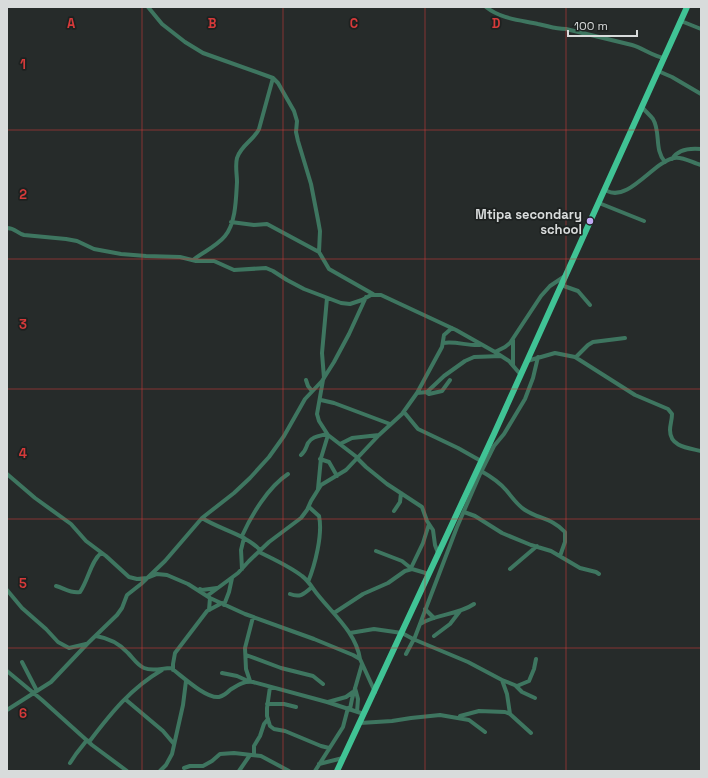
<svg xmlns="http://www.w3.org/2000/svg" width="708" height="778" font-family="'Space Grotesk',sans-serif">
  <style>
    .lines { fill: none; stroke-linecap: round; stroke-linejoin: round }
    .minor { stroke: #3e7660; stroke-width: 4 }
    .primary { stroke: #40c395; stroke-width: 6 }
    .grid { fill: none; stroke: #d63a3a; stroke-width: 1; stroke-opacity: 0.55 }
    .poi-dot { fill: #c1a8f3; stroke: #1d2120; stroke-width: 1.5 }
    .labels { text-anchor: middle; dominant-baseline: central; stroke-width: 3.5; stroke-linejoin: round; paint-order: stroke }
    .poi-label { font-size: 13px; font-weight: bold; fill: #d8dbdb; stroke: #1d2120; text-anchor: end }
    .grid-label { font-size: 13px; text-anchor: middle; font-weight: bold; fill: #d63a3a; stroke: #1d2120; stroke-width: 3.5; stroke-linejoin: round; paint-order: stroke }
  </style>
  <rect width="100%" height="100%" fill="#262b2a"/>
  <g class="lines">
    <path class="minor" d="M148,7L162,24L185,42L203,53L273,78L278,83L294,111L297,121L296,132L298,141L311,184L318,220L320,231L319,252
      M486,7C501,19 520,20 538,24C549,26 554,29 566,29L632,45C643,48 652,56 664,58
      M681,21L701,29
      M658,71L672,77L701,94
      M642,107C645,111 650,115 653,119C661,132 654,150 665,162
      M672,159C678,149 690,148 701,149
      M605,188L607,191C629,202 653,162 674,158C682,156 693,163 701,165
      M599,203L644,221
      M231,222L254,225L267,224L319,252L329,269L373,294
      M7,228C15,228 17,233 24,235L66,239L77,241L94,249L121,254L146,256L180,257L196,261H214L234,270L266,268L273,271L287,280L304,289L341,303L350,304L362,300L371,295H381L456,330L495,352L509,361L521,375
      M193,260C203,252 217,246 225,236C236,223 236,198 237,182C237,174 235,166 237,158C241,145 254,140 259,129L273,78
      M561,285L578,291L590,305
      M443,343C456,341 468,346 480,345
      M495,352L505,347L510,343L541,296L550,286L565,276
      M576,357L588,345L593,342L625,338
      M527,361L555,353L575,357L635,395L668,409L672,414C672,420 670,425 670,430C670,447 688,448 701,451
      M513,365V340
      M324,378L322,353L327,298
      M306,380L308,386L312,391
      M323,380L317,414L319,421L328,435L358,458
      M426,392L429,394L442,391L450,380
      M417,393L427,392L444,376L465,361L474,357L501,356
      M321,400L334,403L390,424
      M404,412L418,429L458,448L481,461
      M340,444L352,438L379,435
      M301,455C306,451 306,447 308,443C312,436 320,436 327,434
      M357,458L366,467L387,484L422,507L427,521L433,530L435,545L438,553
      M320,459L329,462L337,476
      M481,471C490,476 499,482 506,490C512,497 517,505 525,510C539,519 552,518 565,532V542L560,556
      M7,474L35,498L71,524L86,541L106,556L129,577L137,579L147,578L157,574L167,575L188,584L210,598L245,614L314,639L353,655L360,659L375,692
      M318,489L321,458L328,435
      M394,511L400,502L401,493
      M464,512L475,516L502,533L531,545L551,551L580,568L596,572L599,574
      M202,518C221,530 245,534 260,550
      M242,536C251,516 268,487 288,474
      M376,551L402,561L412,569
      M259,552C273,559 289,566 302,576C309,581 313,589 318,595C334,615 356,633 360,659
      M411,568L423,543L429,524
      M242,569L241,550L244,538
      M510,569L537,546
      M308,582C315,565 323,534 319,516L309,507
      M56,586C64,588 71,594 80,592C88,581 91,561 101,553
      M200,589L202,590L217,588
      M7,590L22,608L46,629L58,642L69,648L86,644
      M290,594C300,598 304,594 312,587
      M207,596L238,573L249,561L269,542L301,518L307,510L311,501L321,485L346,470L379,435L402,414L417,393L442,347L444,335L452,328
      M224,605L229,592L232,578
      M425,609L434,618
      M209,610L210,598
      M334,613L363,594L388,583L405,571L412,569L429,574
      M420,624C436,614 458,615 474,604
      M350,633L374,629L402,633L413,639L468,662L502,680L517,686L529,681L534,669L536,659
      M96,636C108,638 120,644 128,653C133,658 137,665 144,668C153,672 162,668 171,668C182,676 206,699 219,697C223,696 227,693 230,690C238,685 243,681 253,682L327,702L364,714
      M434,636L450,624L460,611
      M406,654L415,637L457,527L480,474L494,446L504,434L525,399L533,378L538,357
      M246,655L281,668L313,676L323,684
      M22,662L37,691
      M173,670V664L175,653L207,611L222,603
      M7,671L42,700L92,745L127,771
      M222,673L237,676L248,681
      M502,680L507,694L510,714
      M250,681L246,669L245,648L253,617
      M516,686L522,692L535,698
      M270,687L267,708V716L270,726L274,729L285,731L321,746L329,748
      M355,688L358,699L357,712
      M125,699L163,731L174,744
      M328,702L346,697L353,692
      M267,704H284L296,707
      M350,709L352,699L362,664
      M7,710L51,682L87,644L117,615L122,608L127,595L141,584L165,561L202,518L234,493L250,478L269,457L284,436L305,399L322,381L334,362L349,334L366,297
      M460,716L479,711L505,712L510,714L531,733
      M360,723L392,721L411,718L440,715L469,720L485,732
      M89,742C111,713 131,688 162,670
      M254,755V746L260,736L264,724L268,719
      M70,763L76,754L87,740
      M319,764L343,758
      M184,768L190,766H203L212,761L220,754L234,753L261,756L289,771
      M160,771L166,765L172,754L183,705L186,681
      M239,771L250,755
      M315,771L343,727L348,708"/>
    <path class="primary" d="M337,771L494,434L687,7"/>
  </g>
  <path class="grid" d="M142,7V771M283,7V771M425,7V771M566,7V771M7,130H701M7,259H701M7,389H701M7,519H701M7,648H701"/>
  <circle class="poi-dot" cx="590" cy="221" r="4"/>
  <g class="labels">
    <g class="poi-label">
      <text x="582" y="214">Mtipa secondary<tspan x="582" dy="15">school</tspan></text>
    </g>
  </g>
  <g class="grid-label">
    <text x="71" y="28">A</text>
    <text x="212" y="28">B</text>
    <text x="354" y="28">C</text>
    <text x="496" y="28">D</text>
    <text x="23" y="69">1</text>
    <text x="23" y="199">2</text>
    <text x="23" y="329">3</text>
    <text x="23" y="458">4</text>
    <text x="23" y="588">5</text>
    <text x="23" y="718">6</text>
  </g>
  <rect width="708" height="778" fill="none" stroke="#d8dbdb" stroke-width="16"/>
  <path d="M568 30v6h69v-6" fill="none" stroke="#d8dbdb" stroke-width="2"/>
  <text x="574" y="30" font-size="12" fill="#d8dbdb" stroke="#1d2120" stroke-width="3" paint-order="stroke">100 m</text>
</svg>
